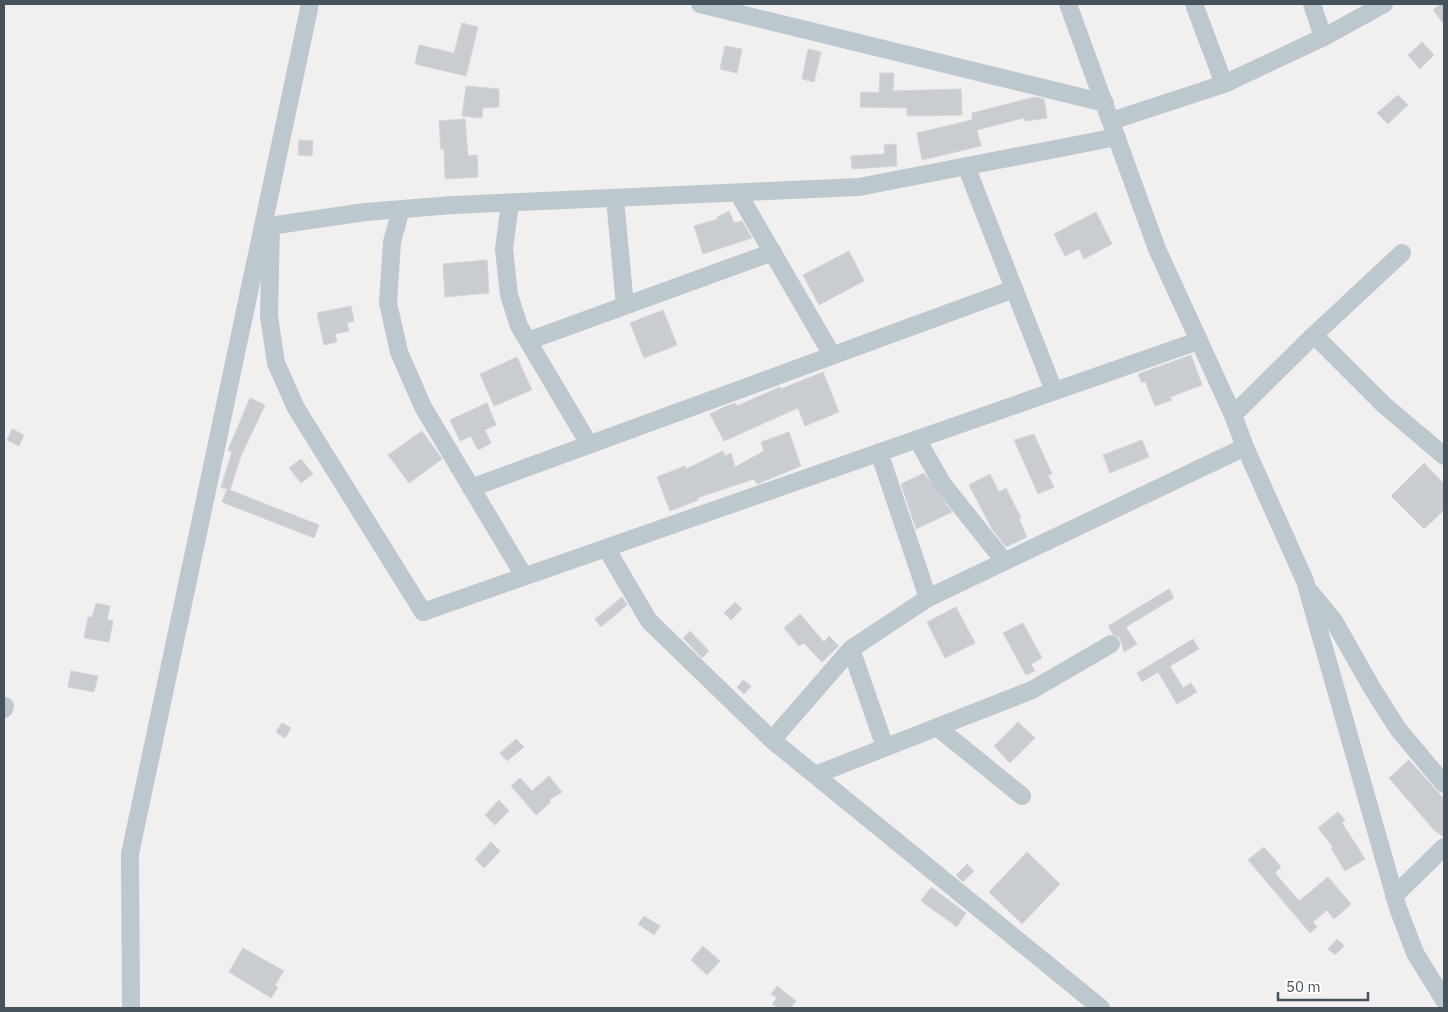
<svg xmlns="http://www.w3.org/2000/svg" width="1448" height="1012" font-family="'IBM Plex Sans',sans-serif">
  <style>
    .building { fill: #c9ccd1; stroke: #d3d5da }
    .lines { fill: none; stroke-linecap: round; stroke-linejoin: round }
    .minor { stroke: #bdc7ce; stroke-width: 18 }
  </style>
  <rect width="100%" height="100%" fill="#f1efef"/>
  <path class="building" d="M1440,4H1444V24L1433,10Z
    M462,23L478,27L466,76L415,64L419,45L454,53Z
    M1422,42L1434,55L1420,69L1408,55Z
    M725,46L742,49L737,73L720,69Z
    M808,49L821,52L814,82L802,79Z
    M880,73H894L893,91L961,89L962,115L907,116V108L860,107L861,92L879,93Z
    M466,86L499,89V107L483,108L482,118L462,116Z
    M1398,95L1408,105L1388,124L1377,113Z
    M1035,97L1044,99L1047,118L1025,121L1024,118L977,130L981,146L922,160L917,133L972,120V113Z
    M465,119L468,156L477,155L478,177L445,179L444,149L441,150L439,121Z
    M299,140L313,141L312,156L298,155Z
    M896,144L897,166L852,169L851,156L885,154L884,145Z
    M729,211L734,223L742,221L752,238L703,254L694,226L718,219L717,217Z
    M1096,212L1112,244L1084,259L1079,249L1065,256L1054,234Z
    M849,251L864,281L819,305L803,275Z
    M487,260L489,293L445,297L443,264Z
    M351,306L354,321L347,323L349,331L335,334L337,342L324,345L317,313Z
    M663,310L677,345L644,358L630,323Z
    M1191,355L1202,385L1170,397L1172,400L1155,406L1145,381L1142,383L1138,374Z
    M517,357L532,390L494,406L480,374Z
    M823,372L839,412L805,426L798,408L724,441L710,414L729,405L735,403L737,406L780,387L781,389Z
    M250,398L265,405L241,456L230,490L221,487L232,452L228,450Z
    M487,403L496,425L485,430L491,443L478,450L471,436L460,441L450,420Z
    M12,429L24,435L19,446L7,440Z
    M422,431L442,459L409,483L388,455Z
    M789,432L801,466L757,484L754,479L697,498L698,500L670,511L657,477L685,466L686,469L723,451L725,456L731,453L735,467L764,451L761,442Z
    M1034,434L1052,474L1048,475L1054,487L1038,494L1014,440Z
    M1142,440L1149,457L1110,473L1103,455Z
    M301,459L313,474L301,483L289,468Z
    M1424,463L1444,484V510L1424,529L1391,496Z
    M924,473L952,512L916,529L901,484Z
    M990,474L999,492L1006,488L1021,518L1019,519L1027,537L1006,547L992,529L969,485Z
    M227,489L319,525L314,538L222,502Z
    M1169,589L1174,598L1126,627L1137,644L1124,652L1120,638L1113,634L1108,626Z
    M622,597L627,605L601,627L595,619Z
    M735,602L742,609L731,620L724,613Z
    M96,603L110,606L107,620L113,621L109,642L84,638L88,617H92Z
    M956,607L975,643L945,658L927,622Z
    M800,614L824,642L829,636L839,646L822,662L804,643L799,646L784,628Z
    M1023,623L1042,658L1031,664L1035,671L1026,675L1003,633Z
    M690,631L709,651L702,658L683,638Z
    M1193,639L1199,649L1170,666L1183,688L1191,683L1197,692L1177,704L1158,672L1142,682L1137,673Z
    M71,671L98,676L94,692L68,687Z
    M743,680L751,686L744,694L737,687Z
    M1018,722L1035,738L1010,763L994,746Z
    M282,723L291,728L285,738L276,732Z
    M516,739L524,747L507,761L500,753Z
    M1409,760L1444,799V837L1434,830L1389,778Z
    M549,776L562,792L549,800L551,802L536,815L511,786L520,778L532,791Z
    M499,800L509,811L495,825L485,815Z
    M1338,812L1345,820L1342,823L1365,859L1345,871L1331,848L1333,847L1318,828Z
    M491,842L500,851L484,868L475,859Z
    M1264,847L1281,867L1275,873L1299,901L1328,877L1351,904L1334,919L1327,910L1313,922L1317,927L1310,933L1248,860Z
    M1027,852L1060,884L1022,924L989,892Z
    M967,864L974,871L963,882L956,875Z
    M931,887L966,913L957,927L921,901Z
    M644,916L660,926L654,935L638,924Z
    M1337,939L1344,946L1335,955L1328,949Z
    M703,946L720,961L707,975L691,960Z
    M243,948L284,971L275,985L278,987L271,998L229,972Z
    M777,986L796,1001L790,1008H778L772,1004L777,998L771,994Z"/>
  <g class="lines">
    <path class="minor" d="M700,4L1105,103
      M1068,4L1157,249L1233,415L1245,447L1305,581L1398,908L1415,953L1444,1000
      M1194,4L1224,84
      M1312,4L1323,37
      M1111,121L1224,84L1328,35L1384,4
      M966,166L1054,391
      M738,193L832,355
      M615,199L625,306
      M510,203L504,249L509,295L519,326L589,444
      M401,209L392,242L388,303L399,352L423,407L524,576
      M271,226L269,316L276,363L296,408L423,612L1198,341
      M263,227L365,212L453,205L859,187L1117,137
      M1314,335L1402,253
      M528,341L773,252
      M1233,415L1314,335L1383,404L1444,456
      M917,439L942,483L1004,561
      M471,488L1014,289
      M606,548L649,621L772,740L851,649L928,598L879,452
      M1311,593L1334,621L1372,688L1398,729L1444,784
      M928,598L1245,447
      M851,649L885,747
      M4,709L5,706
      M937,727L1022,796
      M772,740L1101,1008
      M815,775L1032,690L1111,644
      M1394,896L1444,847
      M131,1008L130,854L310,4"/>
  </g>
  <rect width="1448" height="1012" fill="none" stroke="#47535c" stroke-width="10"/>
  <path d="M1278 992v8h90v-8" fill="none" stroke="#47535c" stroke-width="2.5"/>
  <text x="1286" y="992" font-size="15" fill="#47535c" stroke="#ffffff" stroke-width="4" paint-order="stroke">50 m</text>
</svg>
